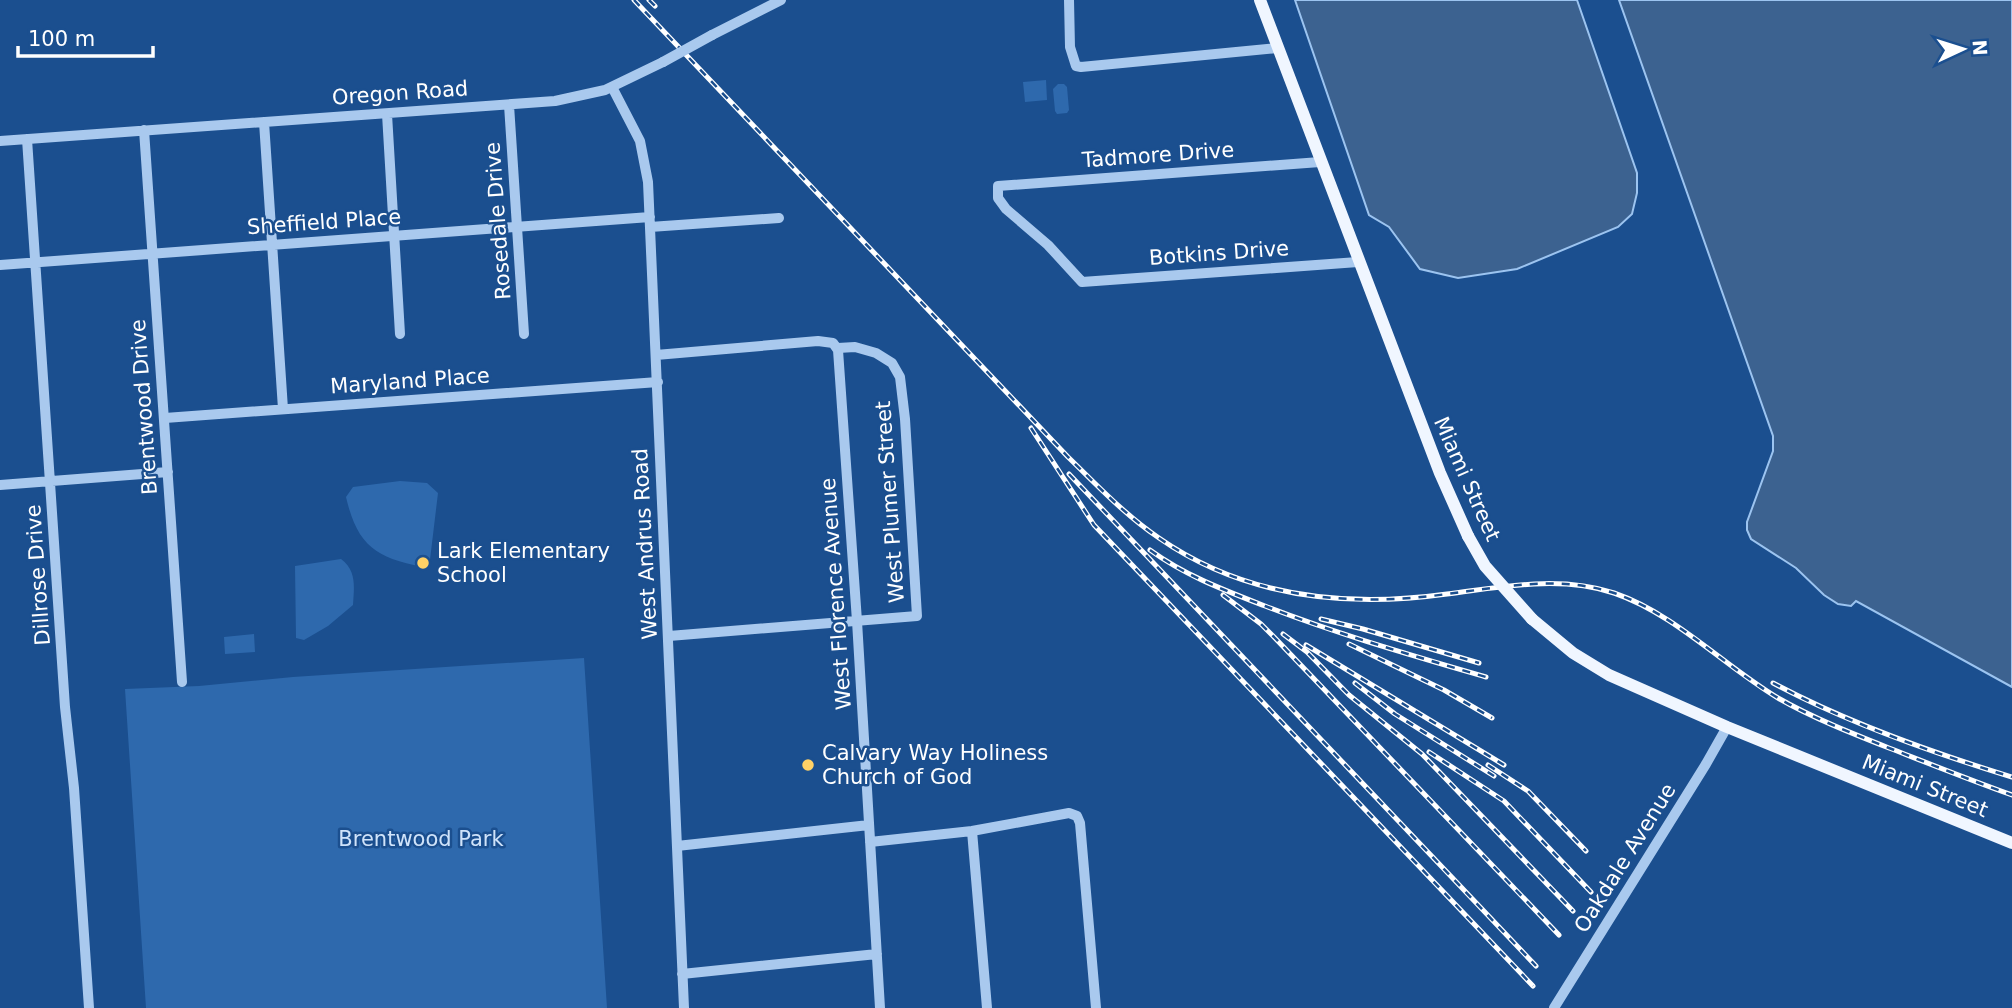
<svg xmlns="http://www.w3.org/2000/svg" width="2012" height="1008" font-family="'DejaVu Sans',sans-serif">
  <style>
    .green { fill: #2e69ad }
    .water { fill: #3c6290; stroke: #9cc4f0; stroke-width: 2 }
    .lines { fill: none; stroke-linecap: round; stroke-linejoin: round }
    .minor { stroke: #a9c9ee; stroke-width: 10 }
    .major { stroke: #f0f6ff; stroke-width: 12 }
    .rail-casing { stroke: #fff; stroke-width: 5 }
    .rail { stroke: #1b4f8f; stroke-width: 2.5; stroke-dasharray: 8; stroke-linecap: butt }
    .minor-bridge { stroke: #a9c9ee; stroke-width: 10 }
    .major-bridge { stroke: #f0f6ff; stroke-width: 12 }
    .poi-dot { fill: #ffd166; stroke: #1b4f8f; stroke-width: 2.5 }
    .labels { text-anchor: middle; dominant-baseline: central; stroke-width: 5; stroke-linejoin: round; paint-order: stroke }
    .street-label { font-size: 21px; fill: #fff; stroke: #1b4f8f }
    .poi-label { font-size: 21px; fill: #fff; stroke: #1b4f8f; text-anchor: start }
    .park-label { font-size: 21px; fill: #cfe3fa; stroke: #1b4f8f }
  </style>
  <rect width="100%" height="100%" fill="#1b4f8f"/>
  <path class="green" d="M1046,80L1047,100L1025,102L1023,82Z
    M1058,84H1064L1067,87L1069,110L1067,113L1057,114L1055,111L1053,89Z
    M400,481L427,483L438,493L429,568C379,559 358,549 346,497L353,487Z
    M341,559C357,571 354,587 353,605L328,626L304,640L296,638L295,566Z
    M254,634L255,652L225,654L224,637Z
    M584,658L607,1008H146L125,689L199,686L293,677Z"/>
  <path class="water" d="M1295,0H1577L1637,173V193L1632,214L1618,227L1517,269L1458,278L1420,269L1389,227L1369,215Z
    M1619,0H2012V687L1856,601L1851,606L1838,604L1824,595L1796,568L1751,539L1747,530V522L1773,451V436Z"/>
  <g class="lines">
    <path class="minor" d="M1069,0L1070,47L1076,66L1081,67L1278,48
      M712,35L781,0
      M612,87L640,141L648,182L684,1008
      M509,105L524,334
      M387,114L400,334
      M264,122L283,409
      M144,130L182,682
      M27,139L65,707L74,788L89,1008
      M0,141L555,101L605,90L663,62
      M1320,162L998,186V198L1006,209L1048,245L1082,282L1358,262
      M650,227L779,218
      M0,265L650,217
      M656,355L818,341L833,343L838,350L857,621L880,1008
      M165,418L658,382
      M0,485L168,472
      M669,636L917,616L905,419L900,377L892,363L876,353L855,347L838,348
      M972,831L987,1008
      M870,842L972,831L1069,813L1077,816L1080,823L1096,1008
      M677,846L869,825
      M682,974L877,954
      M1554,1008L1706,764L1727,727"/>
    <path class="major" d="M1260,0L1440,473L1468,536
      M1532,619L1573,653L1609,675L1727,727L2012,843"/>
    <g class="rail-casing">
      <path id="rail" d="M634,0L1068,457C1097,485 1125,515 1159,538C1244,597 1346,608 1447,594C1503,587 1559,575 1614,593C1675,614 1723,665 1778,698C1813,718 1851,733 1889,748C1930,764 1970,780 2012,795
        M649,0L655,6
        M1031,428L1094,525L1533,986
        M1069,474L1536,966
        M1150,550C1186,576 1224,590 1265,606C1337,634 1411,655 1486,677
        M1223,595L1261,624L1274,637L1559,935
        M1321,619L1363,629L1479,663
        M1283,634L1307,652L1349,695L1422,754L1573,911
        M1349,644L1444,690L1492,718
        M1306,645L1504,765
        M1355,683L1395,714L1494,776
        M1773,683C1848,723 1930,752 2012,777
        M1429,752L1504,801L1591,892
        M1488,765L1528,791L1586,851"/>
    </g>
    <use href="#rail" class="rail"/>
    <path class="minor-bridge" d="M663,62L712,35"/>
    <path class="major-bridge" d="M1468,536L1485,566L1532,619"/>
  </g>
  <g class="poi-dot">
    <circle cx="423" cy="563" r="7"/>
    <circle cx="808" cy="765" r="7"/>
  </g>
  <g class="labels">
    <g class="street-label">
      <text transform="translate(400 93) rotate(-4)">Oregon Road</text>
      <text transform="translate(1158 155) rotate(-4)">Tadmore Drive</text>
      <text transform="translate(498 221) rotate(-94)">Rosedale Drive</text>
      <text transform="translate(324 222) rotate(-4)">Sheffield Place</text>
      <text transform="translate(1219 253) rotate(-4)">Botkins Drive</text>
      <text transform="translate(410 381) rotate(-4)">Maryland Place</text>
      <text transform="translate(144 407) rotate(-94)">Brentwood Drive</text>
      <text transform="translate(1467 479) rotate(66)">Miami Street</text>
      <text transform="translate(890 502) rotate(-94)">West Plumer Street</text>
      <text transform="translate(645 544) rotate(-93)">West Andrus Road</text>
      <text transform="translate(38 575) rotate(-94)">Dillrose Drive</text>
      <text transform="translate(836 594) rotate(-94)">West Florence Avenue</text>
      <text transform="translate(1925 786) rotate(22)">Miami Street</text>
      <text transform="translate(1625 858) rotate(-58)">Oakdale Avenue</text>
    </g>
    <g class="poi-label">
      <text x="437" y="551">Lark Elementary<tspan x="437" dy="24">School</tspan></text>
      <text x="822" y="753">Calvary Way Holiness<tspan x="822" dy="24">Church of God</tspan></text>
    </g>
    <g class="park-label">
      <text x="421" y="839">Brentwood Park</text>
    </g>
  </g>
  <g transform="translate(1963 49) rotate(86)" stroke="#1b4f8f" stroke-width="5" paint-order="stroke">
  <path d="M0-5L12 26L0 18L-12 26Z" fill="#ffffff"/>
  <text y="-10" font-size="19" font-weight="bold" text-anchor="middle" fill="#ffffff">N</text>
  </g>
  <path d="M18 46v10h135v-10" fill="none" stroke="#ffffff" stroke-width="3.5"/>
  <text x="28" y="46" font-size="21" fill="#ffffff" stroke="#1b4f8f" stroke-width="5" paint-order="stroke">100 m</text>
</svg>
